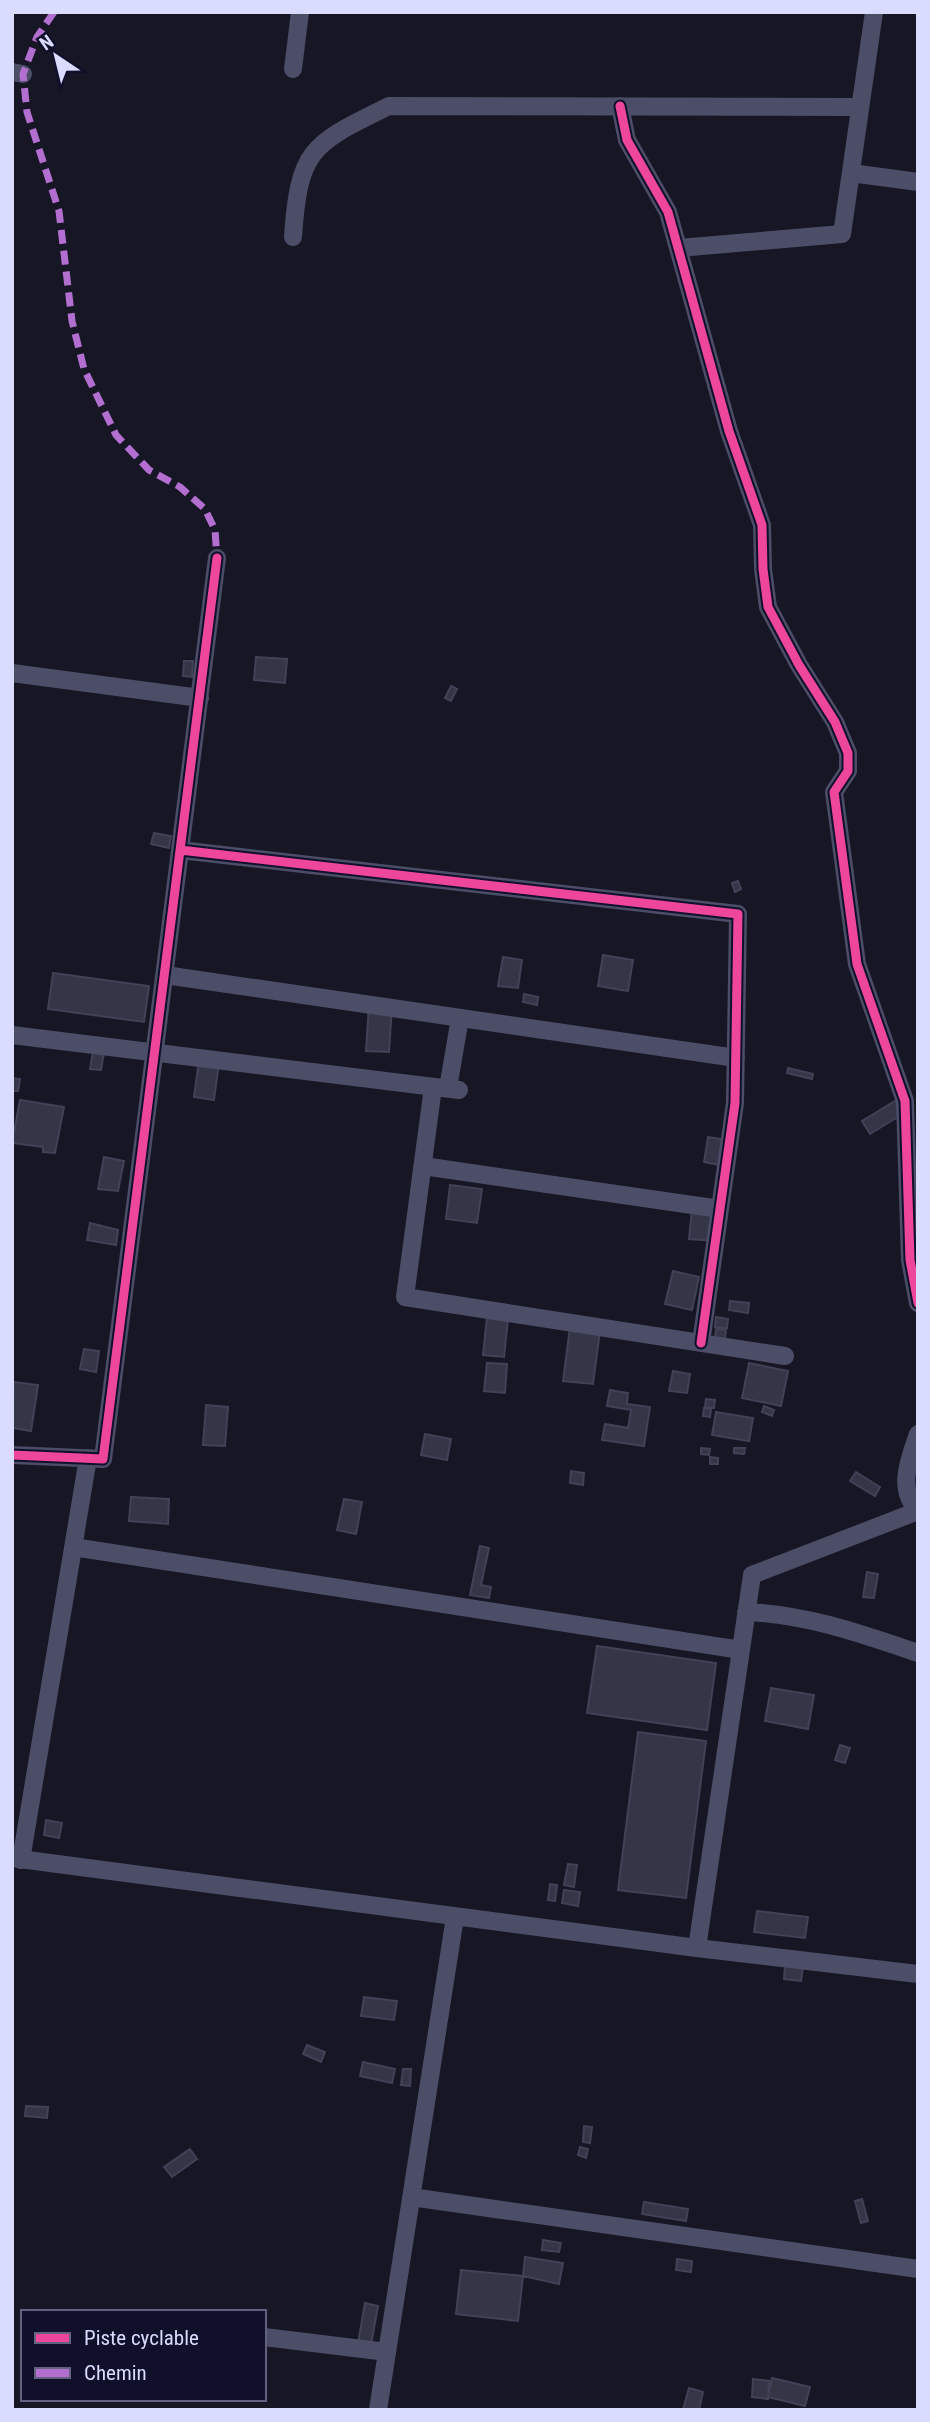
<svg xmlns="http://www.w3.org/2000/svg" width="930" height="2422" font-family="'Roboto Condensed',sans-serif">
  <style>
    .building { fill: #343546; stroke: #414158; stroke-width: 2 }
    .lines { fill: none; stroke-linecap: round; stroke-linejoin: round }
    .minor { stroke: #4b4e66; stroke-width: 18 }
    .quiet { stroke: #b36fd0; stroke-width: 7; stroke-dasharray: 14 7; stroke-linecap: butt }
    .cycleway-casing { stroke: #10102b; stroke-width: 13 }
    .cycleway { stroke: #ed469a; stroke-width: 9 }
  </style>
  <rect width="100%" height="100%" fill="#161625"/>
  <path class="building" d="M256,657L287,659L285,683L254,680Z
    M184,661H193L192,677L183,676Z
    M451,686L457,689L451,701L445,698Z
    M154,833L171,836L169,848L151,844Z
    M738,881L741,889L735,892L732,883Z
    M603,955L633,960L628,991L598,986Z
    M503,957L522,960L518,988L498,986Z
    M53,973L149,986L144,1022L48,1009Z
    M524,994L538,997L537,1005L523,1002Z
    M369,1005L392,1006L389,1052L366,1051Z
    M95,1039L106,1041L101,1070L90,1069Z
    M200,1053L220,1055L214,1100L194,1097Z
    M788,1068L813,1074L812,1079L787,1073Z
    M12,1078L20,1079L18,1091H12Z
    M898,1099L906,1112L870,1134L862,1121Z
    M20,1100L64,1107L55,1153L43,1152V1147L12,1143Z
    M708,1137L728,1140L724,1166L704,1162Z
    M104,1157L124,1161L118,1191L98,1189Z
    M450,1185L482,1189L477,1223L446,1219Z
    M692,1209L718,1211L716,1241L689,1239Z
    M90,1223L118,1230L116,1245L87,1240Z
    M673,1271L699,1277L692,1310L665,1304Z
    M730,1301L749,1303L748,1313L729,1310Z
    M488,1307L509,1309L504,1357L483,1355Z
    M716,1317L728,1319L727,1328L715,1327Z
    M570,1327L600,1331L593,1384L563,1381Z
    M716,1329L726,1330L725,1339L715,1338Z
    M84,1349L99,1351L96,1372L80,1369Z
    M487,1363L507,1364L505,1393L484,1391Z
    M749,1363L788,1371L781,1406L742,1398Z
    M673,1371L690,1374L687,1393L669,1391Z
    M14,1382L38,1385L31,1431L12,1428Z
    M610,1390L628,1393L627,1404L650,1407L644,1446L602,1440L605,1424L628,1428L631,1410L607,1406Z
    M706,1399L715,1400L714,1408L705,1407Z
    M206,1405L228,1407L225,1446L203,1445Z
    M764,1406L774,1410L772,1416L762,1412Z
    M704,1408L711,1409L710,1417L703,1416Z
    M716,1412L753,1418L749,1441L712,1435Z
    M425,1434L451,1439L447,1460L421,1455Z
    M701,1448L710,1449L709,1455L701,1454Z
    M734,1448H745L744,1454L734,1453Z
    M710,1457L718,1458V1464H710Z
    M571,1471L584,1473L583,1485L570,1483Z
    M856,1472L880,1487L875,1496L850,1481Z
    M131,1497L169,1499L168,1524L129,1521Z
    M344,1499L362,1502L356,1534L337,1530Z
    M480,1546L489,1548L481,1585L491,1587L489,1598L470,1595Z
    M867,1572L878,1574L874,1598L863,1597Z
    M597,1646L716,1663L707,1730L587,1713Z
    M771,1688L814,1695L808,1729L765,1721Z
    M638,1732L706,1741L686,1898L618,1890Z
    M840,1745L850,1748L845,1763L835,1760Z
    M46,1820L62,1823L59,1838L44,1835Z
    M568,1864L577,1865L574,1887L564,1885Z
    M550,1884L557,1885L555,1901L548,1900Z
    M564,1890L580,1892L578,1906L562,1903Z
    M757,1911L808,1917L805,1938L754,1932Z
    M785,1965L803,1967L801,1981L784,1979Z
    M364,1997L397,2001L394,2020L361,2016Z
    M307,2045L325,2052L321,2062L303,2054Z
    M363,2062L395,2069L392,2083L360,2076Z
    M403,2069H411L410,2086L401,2085Z
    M26,2106L48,2107L47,2118L25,2116Z
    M584,2126L592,2127L590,2143L583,2142Z
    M580,2147L588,2149L586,2158L578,2155Z
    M190,2149L197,2159L172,2177L164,2167Z
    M862,2199L868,2221L861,2223L855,2201Z
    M644,2202L688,2209L686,2221L642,2214Z
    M543,2240L561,2243L559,2252L542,2250Z
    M525,2257L563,2263L559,2284L523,2276Z
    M677,2259L692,2261L691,2272L676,2270Z
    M461,2270L523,2276L518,2321L456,2314Z
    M365,2303L378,2306L371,2345L358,2343Z
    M772,2378L810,2387L805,2406L768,2397Z
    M753,2379L769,2381L768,2399L752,2397Z
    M689,2388L703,2392L699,2410H683Z"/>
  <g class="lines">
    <path class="minor" d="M293,69L300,12
      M12,72L23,74
      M620,106L627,140L668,212L729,431L762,525L763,569L768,607L799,665L835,722L848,753V771L834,792L857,964L905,1101L910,1260L918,1303
      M851,173L918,182
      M293,237C299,148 312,144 389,106L860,107
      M679,248L842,234L874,12
      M12,673L200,698
      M180,850L738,914L735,1103L701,1343
      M165,975L736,1058
      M12,1035L459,1090
      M433,1087L405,1297L785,1356
      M448,1088L460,1018
      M423,1166L720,1209
      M918,1434C910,1458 896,1489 918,1510
      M12,1455L103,1459L217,558
      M73,1547L741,1650
      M746,1612C806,1614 862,1634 918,1653
      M12,1858L697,1948L918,1974
      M21,1860L88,1458
      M697,1948L752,1575L918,1511
      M411,2197L918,2269
      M264,2337L387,2352
      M378,2410L455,1917"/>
    <path class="quiet" d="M54,12L37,37L23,74L27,112L59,211L72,321L84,369L116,435L149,470L180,487L205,509L215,530L217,558"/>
    <g class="cycleway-casing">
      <path id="cycleway" d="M620,106L627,140L668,212L729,431L762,525L763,569L768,607L799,665L835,722L848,753V771L834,792L857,964L905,1101L910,1260L918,1303
        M180,850L738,914L735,1103L701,1343
        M12,1455L103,1459L217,558"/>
    </g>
    <use href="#cycleway" class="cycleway"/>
  </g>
  <rect width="930" height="2422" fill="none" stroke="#dadcff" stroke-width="28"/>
  <rect x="21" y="2310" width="245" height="91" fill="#10102b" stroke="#616280" stroke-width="2"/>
  <rect x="35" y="2333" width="35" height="10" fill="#ed469a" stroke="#616280" stroke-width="2"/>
  <text x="84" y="2345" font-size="21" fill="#dadcff">Piste cyclable</text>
  <rect x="35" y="2368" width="35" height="10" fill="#b36fd0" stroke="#616280" stroke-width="2"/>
  <text x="84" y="2380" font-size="21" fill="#dadcff">Chemin</text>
  <g transform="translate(56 56) rotate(325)" stroke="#10102b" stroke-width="5" paint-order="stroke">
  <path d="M0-5L12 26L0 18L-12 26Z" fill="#dadcff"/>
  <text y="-10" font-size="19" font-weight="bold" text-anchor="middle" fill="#dadcff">N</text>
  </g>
</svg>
